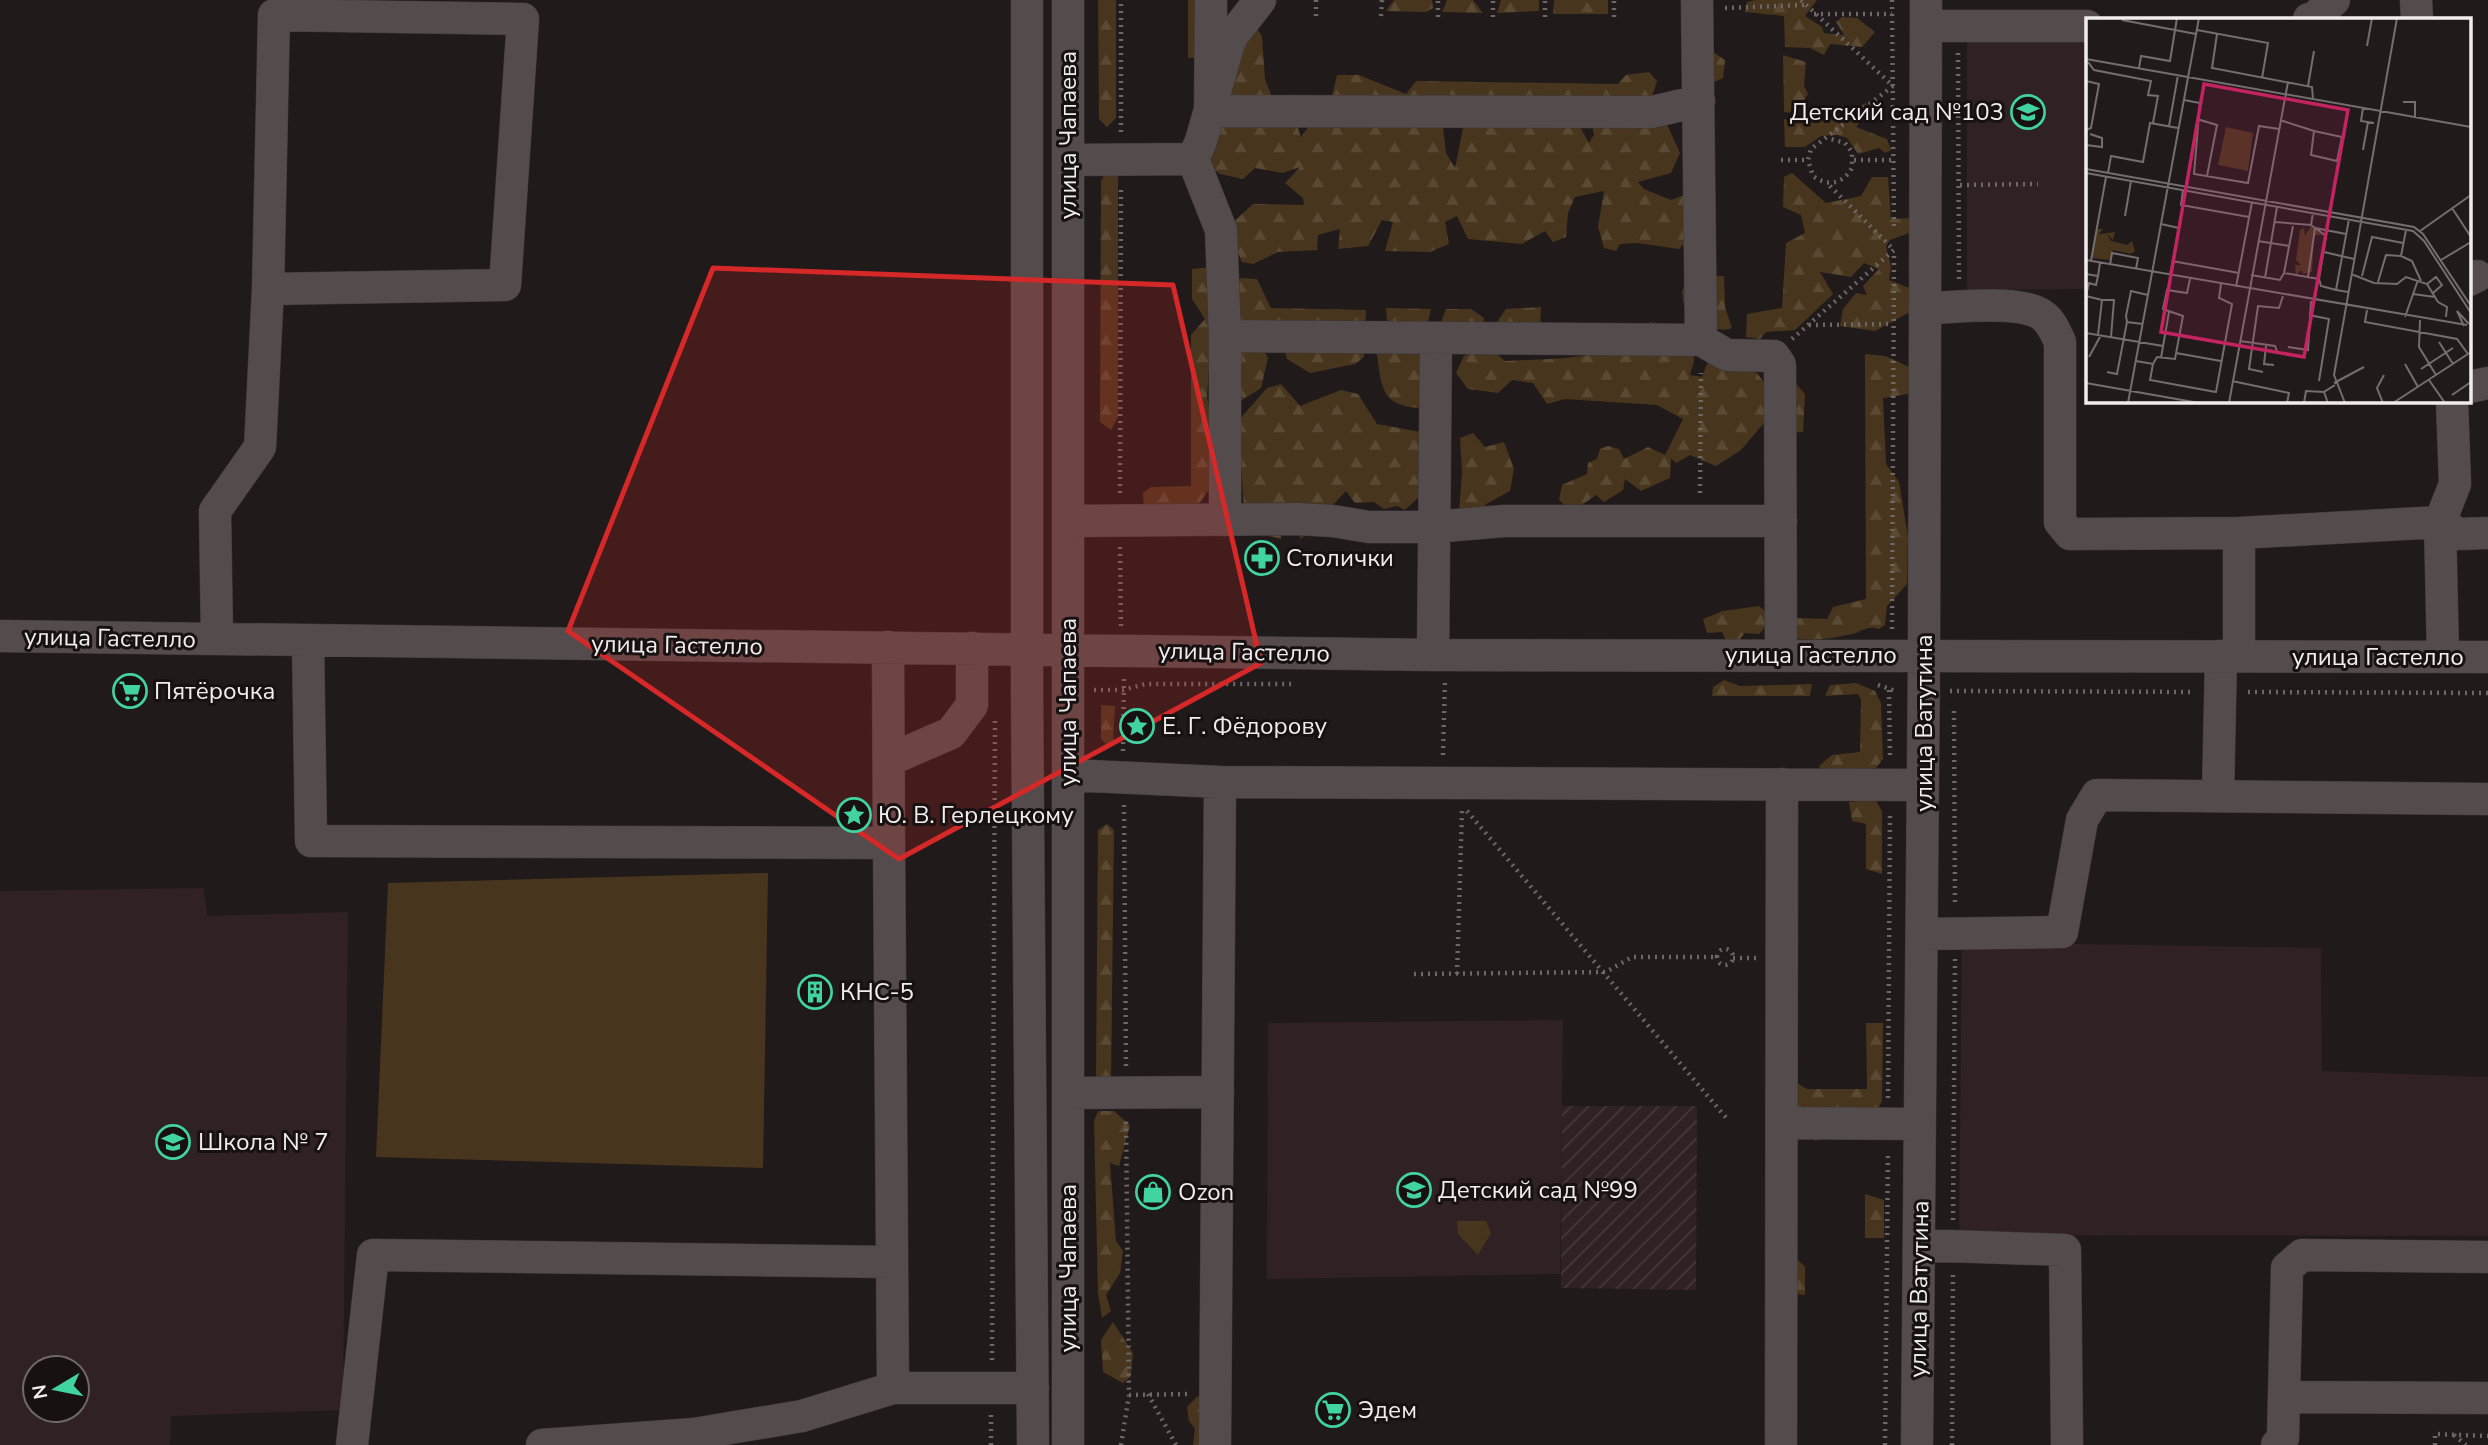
<svg xmlns="http://www.w3.org/2000/svg" width="2488" height="1445" font-family="'Nunito Sans',sans-serif">
  <style>
    .built { fill: #302224; fill-rule: evenodd }
    .industrial { fill: url(#industrial-furrows) }
    .green { fill: #48351d }
    .forest { fill: url(#forest-firs) }
    .lines { fill: none; stroke-linecap: round; stroke-linejoin: round }
    .minor-casing { stroke: #3d3839; stroke-width: 33 }
    .path { stroke: #6d6767; stroke-width: 4.5; stroke-dasharray: 2 5; stroke-linecap: butt }
    .minor { stroke: #544b4c; stroke-width: 32 }
    .marked { fill: #d62828; fill-opacity: 0.2; stroke: #d62828; stroke-width: 5; stroke-linejoin: round }
    .labels { text-anchor: middle; dominant-baseline: central; stroke-width: 6; stroke-linejoin: round; paint-order: stroke }
    .poi-label { font-size: 24px; fill: #f2eded; stroke: #171111; text-anchor: start }
    .street-label { font-size: 24px; fill: #f2eded; stroke: #171111 }
    .inset-road { fill: none; stroke: #756e6e; stroke-width: 2 }
    .view { fill: #c42362; fill-opacity: 0.15; stroke: #c42362; stroke-width: 3.5 }
    .inset-edge { fill: none; stroke: #f2eded; stroke-width: 3.5 }
  </style>
  <defs>
    <pattern id="industrial-furrows" width="10" height="10" patternUnits="userSpaceOnUse" patternTransform="scale(1.75)"><rect width="10" height="10" fill="#302224"/><path d="M-1 1l2-2M0 10L10 0M9 11l2-2" fill="none" stroke="#443839"/></pattern>
    <pattern id="forest-firs" width="22" height="20" patternUnits="userSpaceOnUse" patternTransform="scale(1.75)"><rect width="22" height="20" fill="#48351d"/><path d="M5 1l3.5 6h-7zM16 11l3.5 6h-7z" fill="#5a4933"/></pattern>
  </defs>
  <rect width="100%" height="100%" fill="#211a1a"/>
  <path class="built" d="M1967,37L2087,39V289L1967,290Z
    M204,888L207,916L348,912L343,1410L171,1416L170,1445H0V891ZM35,1368H77V1410H35Z
    M1962,942L2321,948L2322,1071L2488,1077V1236L1959,1235Z
    M1563,1020L1560,1274L1267,1279L1268,1023Z"/>
  <path class="industrial" d="M1562,1106H1697L1696,1290L1561,1288Z"/>
  <path class="green" d="M1188,0H1205V57L1188,58Z
    M768,873L763,1168L376,1157L388,883Z
    M1457,1221H1486L1491,1233L1478,1255L1458,1234Z"/>
  <path class="forest" d="M1098,0H1116V118L1107,127L1099,119Z
    M1394,0H1432L1433,8L1426,12L1386,11Z
    M1447,0H1473L1483,13L1442,12Z
    M1501,0H1539V11L1497,13Z
    M1554,0H1608V14H1553Z
    M1755,0H1817L1805,16L1822,27L1824,33L1844,35L1836,22L1842,17L1857,18L1875,32L1862,47L1830,44L1824,55L1810,48L1785,47L1784,16L1745,12L1747,2Z
    M1253,23L1262,36L1265,79L1280,118L1295,119L1301,137L1333,93L1337,75H1359L1406,94L1416,81L1618,84L1626,75L1649,72L1657,81L1649,106L1419,108L1443,127L1446,153L1455,168L1465,119L1574,116L1589,143L1594,135L1592,123L1665,120L1680,153L1671,173L1638,182L1644,189L1671,200L1690,193L1708,218L1679,249L1638,243L1620,244L1616,251L1604,248L1598,227L1604,191L1575,197L1568,213L1566,237L1553,242L1545,231L1522,244L1468,239L1457,216L1445,222L1449,244L1430,252L1385,251L1393,222L1382,220L1368,246L1338,249L1340,229L1318,235L1317,250L1278,252L1253,264L1242,262L1227,228L1253,204L1304,205L1303,198L1285,183L1300,167L1283,173L1255,168L1243,179L1220,174L1200,160Z
    M1713,52L1725,60L1723,78L1707,85Z
    M1783,55L1806,62L1804,86L1808,94L1795,113L1784,112Z
    M1866,103L1869,110L1856,127L1887,139L1891,150L1885,153L1879,148L1858,154L1847,138L1837,135L1821,136L1805,147H1785L1784,119L1799,123L1809,111L1829,118L1841,115V105L1855,108Z
    M1107,170L1118,173V417L1111,430L1100,422L1101,181Z
    M1792,173L1826,203L1861,196L1872,177H1888L1891,219L1910,218L1909,233L1890,240L1886,246L1891,267L1889,280L1912,289L1910,312L1875,331L1840,326L1843,309L1856,293L1867,295L1863,286L1879,269L1864,263L1851,277L1820,272L1833,294L1795,330L1766,332L1760,339L1746,337L1747,314L1782,308L1786,243L1805,233L1801,215L1783,207L1784,177Z
    M1212,267L1236,286L1240,278L1257,279L1271,308L1366,310L1364,357L1355,364L1310,373L1287,359L1277,322L1262,347L1268,358L1261,388L1242,400L1233,397L1210,353L1207,398L1232,498L1208,491L1196,508L1144,510L1143,493L1151,487L1191,486V335L1205,319L1192,299V269Z
    M1690,276H1724L1725,307L1732,328C1720,333 1697,325 1688,314C1684,308 1683,299 1682,291Z
    M1541,307L1540,335H1497V322L1506,309Z
    M1386,308L1431,309L1421,350L1430,381L1418,408C1378,405 1382,383 1376,350L1388,330Z
    M1446,309H1471L1484,318L1483,329L1439,328Z
    M1650,322L1674,325L1692,335L1694,361L1690,375L1702,377L1707,364L1717,360L1757,373L1770,390L1796,384L1805,394L1803,432L1773,433L1775,425L1764,423L1741,450L1716,466L1690,455L1676,463L1671,458L1670,478L1641,491L1625,479L1623,490L1604,502L1596,495L1572,512L1559,500L1562,485L1587,474L1588,463L1597,459L1600,449L1608,446L1619,449L1624,459L1648,447L1665,455L1683,419L1657,405L1565,399L1547,404L1533,383L1512,380L1498,393L1468,389L1456,373L1464,356L1479,347L1491,349L1505,361C1553,358 1617,363 1650,322Z
    M1865,354L1885,356L1914,369L1915,385L1908,394L1883,398L1886,464L1899,482L1908,536L1907,584L1887,606L1885,625L1879,629C1868,625 1862,631 1852,634C1835,638 1811,642 1794,638L1792,626L1798,618L1827,619L1833,607L1866,599Z
    M1281,384L1300,406L1341,390L1358,394L1377,424L1438,435L1422,494L1405,510L1397,506L1384,509L1374,502L1355,503L1346,491L1301,539L1283,506L1281,539L1263,535L1244,509L1238,421L1267,388Z
    M1473,433L1485,447L1504,442L1514,469L1510,491L1486,504L1480,512L1459,513L1462,472L1460,438Z
    M1759,606L1766,612V626L1759,634L1745,633L1739,640L1726,641L1722,632L1707,633L1703,619L1723,611Z
    M1724,680L1740,686L1812,684L1810,696H1712L1713,687Z
    M1856,683L1875,691L1881,703L1883,759L1872,773L1826,780L1819,766L1832,755L1860,752L1861,700L1858,694L1825,696L1830,685Z
    M1101,705L1115,706L1113,741L1108,746L1101,739Z
    M1875,799L1882,811V874L1866,869V824L1852,821L1849,802Z
    M1107,824L1114,830L1111,1082L1096,1080L1098,830Z
    M1866,1023H1883L1882,1101C1873,1122 1838,1137 1815,1141L1792,1126L1795,1082L1807,1089H1867Z
    M1098,1111H1114L1130,1125L1119,1166L1110,1163L1116,1241L1123,1251L1120,1273L1106,1295L1111,1311L1102,1318L1098,1293L1094,1121Z
    M1865,1194L1884,1200V1238H1865Z
    M1793,1255L1805,1267V1295L1787,1293Z
    M1113,1322L1133,1353L1131,1376L1123,1383L1103,1372L1101,1340Z
    M1198,1396L1219,1412L1215,1445H1193L1195,1429L1189,1421L1187,1407Z"/>
  <g class="lines">
    <g class="minor-casing">
      <path id="minor" d="M1027,0V691L1033,1445
        M1211,0L1210,111L1652,112L1699,101
        M1697,0L1701,340L1727,355L1774,356L1780,365L1781,655
        M2416,0L2417,19
        M2309,19L2314,18L2334,0
        M1926,26H2087
        M1193,159L1201,141L1230,39L1260,0
        M1068,160L1193,159L1221,230L1225,336V520
        M2469,280L2477,276
        M1925,308C1954,308 2020,299 2042,315C2052,322 2055,332 2060,342V522L2070,534L2239,533L2440,522L2458,534L2488,533
        M1225,336L1701,340
        M2469,387L2488,383
        M1068,521L1297,519L1333,521L1369,527H1433L1504,521H1781
        M0,636L1433,655L2488,657
        M217,639L215,511L260,447L268,289L505,285L523,19L274,15L268,289
        M308,640L311,841L889,843L893,1388L802,1416L694,1434L542,1445
        M888,647L889,843
        M1433,655L1436,340
        M2239,656V533
        M2443,657L2440,522L2455,484L2452,401
        M889,760L951,733L972,705V648
        M1068,775L1220,782L1923,785
        M2218,796L2221,656
        M1922,934L2062,932L2082,820L2097,795L2488,799
        M1068,1093L1218,1092
        M1783,1123L1920,1124
        M1920,1245L2065,1250L2067,1445
        M893,1388H1033
        M2284,1397L2488,1398
        M352,1445L373,1255L892,1262
        M1068,1445V0
        M1215,1445L1220,782
        M1781,1445L1782,784
        M1917,1445L1924,655L1926,0
        M2277,1445L2283,1438L2287,1268L2302,1255L2488,1257"/>
    </g>
    <path class="path" d="M1801,0L1893,86L1811,149L1808,160L1813,176C1828,187 1843,184 1852,168V152L1845,143L1827,138
      M1892,0L1894,230
      M1725,8L1804,5
      M1814,14H1892
      M1316,16V0
      M1381,16L1382,0
      M1438,17V0
      M1493,17V0
      M1545,17V0
      M1614,17V0
      M1958,53L1959,279
      M1121,132V0
      M1781,160H1808
      M1854,160H1894
      M1960,185L2038,184
      M1809,325L1892,324
      M1792,339L1894,250L1828,184
      M1120,493L1121,186
      M1700,493L1701,373
      M1120,547L1121,626
      M1892,629L1894,253
      M1878,685L1896,691
      M1094,690H1123L1145,684H1291
      M1889,690L1890,758
      M1950,691L2193,692
      M2248,692L2488,693
      M1954,711L1955,905
      M1123,751L1124,676
      M1443,755L1445,680
      M1124,805L1126,1066
      M1467,811L1728,1120
      M1717 957a8 8 0 1 1 16 0a8 8 0 1 1-16 0Z
      M1733,958H1756
      M1414,974L1606,972L1632,957H1716
      M1457,974L1462,810
      M1888,1098L1890,813
      M1953,1220L1955,959
      M992,1360L995,721
      M1148,1394L1176,1445
      M1129,1395L1190,1394
      M2454,1435L2466,1445
      M991,1445V1414
      M1121,1445L1129,1395L1126,1120
      M1885,1445L1888,1152
      M1952,1445L1953,1274
      M2435,1445V1434L2488,1436"/>
    <use href="#minor" class="minor"/>
  </g>
  <path class="marked" d="M713,268L1173,285L1261,663L899,859L568,631Z"/>
  <defs>
    <g id="school-ring" transform="scale(1.75)"><circle r="9.5" fill="#171111" stroke="#41d4a1" stroke-width="1.5"/><path d="M0-5L7-2L0 1L-7-2ZM-4 1L0 2.5L4 1V4Q0 6-4 4Z" fill="#41d4a1"/></g>
    <g id="pharmacy-ring" transform="scale(1.75)"><circle r="9.5" fill="#171111" stroke="#41d4a1" stroke-width="1.5"/><path d="M-2-6h4v4h4v4h-4v4h-4v-4h-4v-4h4Z" fill="#41d4a1"/></g>
    <g id="supermarket-ring" transform="scale(1.75)"><circle r="9.5" fill="#171111" stroke="#41d4a1" stroke-width="1.5"/><path d="M-6-5.5h2.5l.6 2H6L4.5 2H-2.5L-4.4-4H-6ZM-1.5 3.2a1.3 1.3 0 1 0 .1 0ZM3 3.2a1.3 1.3 0 1 0 .1 0Z" fill="#41d4a1"/></g>
    <g id="sight-ring" transform="scale(1.75)"><circle r="9.5" fill="#171111" stroke="#41d4a1" stroke-width="1.5"/><path d="M0-6L1.8-2.2L6-1.7L2.9 1.2L3.7 5.4L0 3.3L-3.7 5.4L-2.9 1.2L-6-1.7L-1.8-2.2Z" fill="#41d4a1"/></g>
    <g id="building-ring" transform="scale(1.75)"><circle r="9.5" fill="#171111" stroke="#41d4a1" stroke-width="1.5"/><path d="M-4-6H4V6H1V3H-1V6H-4ZM-2.5-4.3h1.7v1.8h-1.7ZM.8-4.3h1.7v1.8H.8ZM-2.5-1h1.7V.8h-1.7ZM.8-1h1.7V.8H.8Z" fill="#41d4a1"/></g>
    <g id="shop-ring" transform="scale(1.75)"><circle r="9.5" fill="#171111" stroke="#41d4a1" stroke-width="1.5"/><path d="M-5-2.5h2.3a2.7 3.5 0 0 1 5.4 0H5L5.5 6h-11ZM-1.5-2.5h3a1.5 2.3 0 0 0-3 0Z" fill="#41d4a1"/></g>
  </defs>
  <g fill-rule="evenodd">
    <use href="#school-ring" x="2028" y="112"/>
    <use href="#pharmacy-ring" x="1262" y="558"/>
    <use href="#supermarket-ring" x="130" y="691"/>
    <use href="#sight-ring" x="1137" y="726"/>
    <use href="#sight-ring" x="854" y="815"/>
    <use href="#building-ring" x="815" y="992"/>
    <use href="#school-ring" x="173" y="1142"/>
    <use href="#school-ring" x="1414" y="1190"/>
    <use href="#shop-ring" x="1153" y="1192"/>
    <use href="#supermarket-ring" x="1333" y="1410"/>
  </g>
  <g class="labels">
    <g class="poi-label">
      <text x="2004" y="112" text-anchor="end">Детский сад №103</text>
      <text x="1286" y="558">Столички</text>
      <text x="154" y="691">Пятёрочка</text>
      <text x="1162" y="726">Е. Г. Фёдорову</text>
      <text x="878" y="815">Ю. В. Герлецкому</text>
      <text x="840" y="992">КНС-5</text>
      <text x="198" y="1142">Школа № 7</text>
      <text x="1438" y="1190">Детский сад №99</text>
      <text x="1178" y="1192">Ozon</text>
      <text x="1358" y="1410">Эдем</text>
    </g>
    <g class="street-label">
      <text transform="translate(1068 135) rotate(-90)">улица Чапаева</text>
      <text transform="translate(110 638) rotate(1)">улица Гастелло</text>
      <text transform="translate(677 645) rotate(1)">улица Гастелло</text>
      <text transform="translate(1244 652) rotate(1)">улица Гастелло</text>
      <text x="1811" y="655">улица Гастелло</text>
      <text x="2378" y="657">улица Гастелло</text>
      <text transform="translate(1068 702) rotate(-90)">улица Чапаева</text>
      <text transform="translate(1924 723) rotate(-90)">улица Ватутина</text>
      <text transform="translate(1068 1268) rotate(-90)">улица Чапаева</text>
      <text transform="translate(1919 1289) rotate(-89)">улица Ватутина</text>
    </g>
  </g>
  <g transform="translate(2086 18)">
    <rect width="385" height="385" fill="#211a1a"/>
    <path d="M140,109L167,115L162,153L132,147Z" fill="#48351d"/>
    <path d="M225,208L236,217H228L226,254L217,256L215,252L210,258L209,247H215L210,242L214,212L218,210L219,218ZM11,211H17L13,216L29,214L27,222L21,216L25,223L41,227L46,223L49,233L45,236L27,232L24,242L6,240Z" fill="#48351d"/>
    <path class="inset-road" d="M36,2L110,16M111,12L182,25L176,60M131,16L126,50L226,69L227,81M281,28L286,0M0,41L385,109M2,44L8,52L65,63L62,77L72,78L67,105M53,50L55,38L84,43L91,0M0,63L13,66L5,110L0,112M222,68L228,33M98,82L114,85L108,156L162,165L173,108L193,111M317,84H329V99M277,90L275,103L288,105M111,101L131,107L121,158M194,102L228,113L225,137L251,143L256,119L228,113M83,108L92,57M0,127L16,129V120L4,116M277,132L282,104M0,151L328,209L337,216L385,288M0,155L327,213L338,223L385,295M22,155L25,138L57,144L64,105L92,110M97,172L95,187L163,199M366,190L385,219M39,198L45,163M189,204L225,207L227,195M75,206L93,210L84,257M334,213L385,177M172,223L203,228M238,234L268,241M315,238L326,243L335,263M0,242L381,307M355,242L385,224M5,243L20,159M86,243L153,255M24,247L26,235L52,240L50,251M198,255L207,208M0,256L12,258L14,245M265,256L288,265L311,266L320,259L341,266L352,284L361,289L360,299M165,257L194,262L198,255L233,261L240,218L225,207M12,258L10,267L3,265L0,278L16,282M276,258L286,219L317,225M222,259L229,210L260,216M179,260L191,189M233,261L235,268L250,272M292,264L300,237L315,238L320,212M341,266L350,259L356,267L347,275M150,269L166,184M262,274L250,272L263,201M327,276L349,279M281,292L279,304L371,321L382,336M223,297L243,301L233,363M319,299L332,262M334,302L333,329L350,357M57,306L41,304L40,298L45,273L62,277M378,308L371,293L383,306M0,315L77,328M12,317L16,282H28L25,319M154,323L189,328L191,333M353,324L367,346M180,328L178,346L188,347M202,329L222,332L225,283M90,335L135,343M3,339L15,317M75,340L83,294M50,343L67,346L71,339L89,341L97,298L77,291L81,272L101,275L104,261M67,346L64,362L130,374L146,286L133,280L135,266M319,346L332,369M335,351L367,330M21,354L31,356L41,304M177,354L163,351L172,288L193,290L197,278M343,362L359,385M146,363L203,375L201,385M0,365L113,385M248,365L278,349M366,377L385,364M42,385L113,0M143,385L202,64M218,385L220,373L238,374M242,385L238,374L249,367M259,385L248,357L311,0M297,385L291,370L298,357M307,385L385,334"/>
    <path class="view" d="M118,66L262,92L218,339L75,314Z"/>
    <rect width="385" height="385" class="inset-edge"/>
  </g>
  <g transform="translate(56 1389) rotate(260)"><circle r="33" fill="#171111" stroke="#6f6969" stroke-width="2"/>
  <path d="M0-5L12 26L0 18L-12 26Z" fill="#41d4a1"/>
  <text y="-10" font-size="19" font-weight="bold" text-anchor="middle" fill="#f2eded">N</text>
  </g>
</svg>
